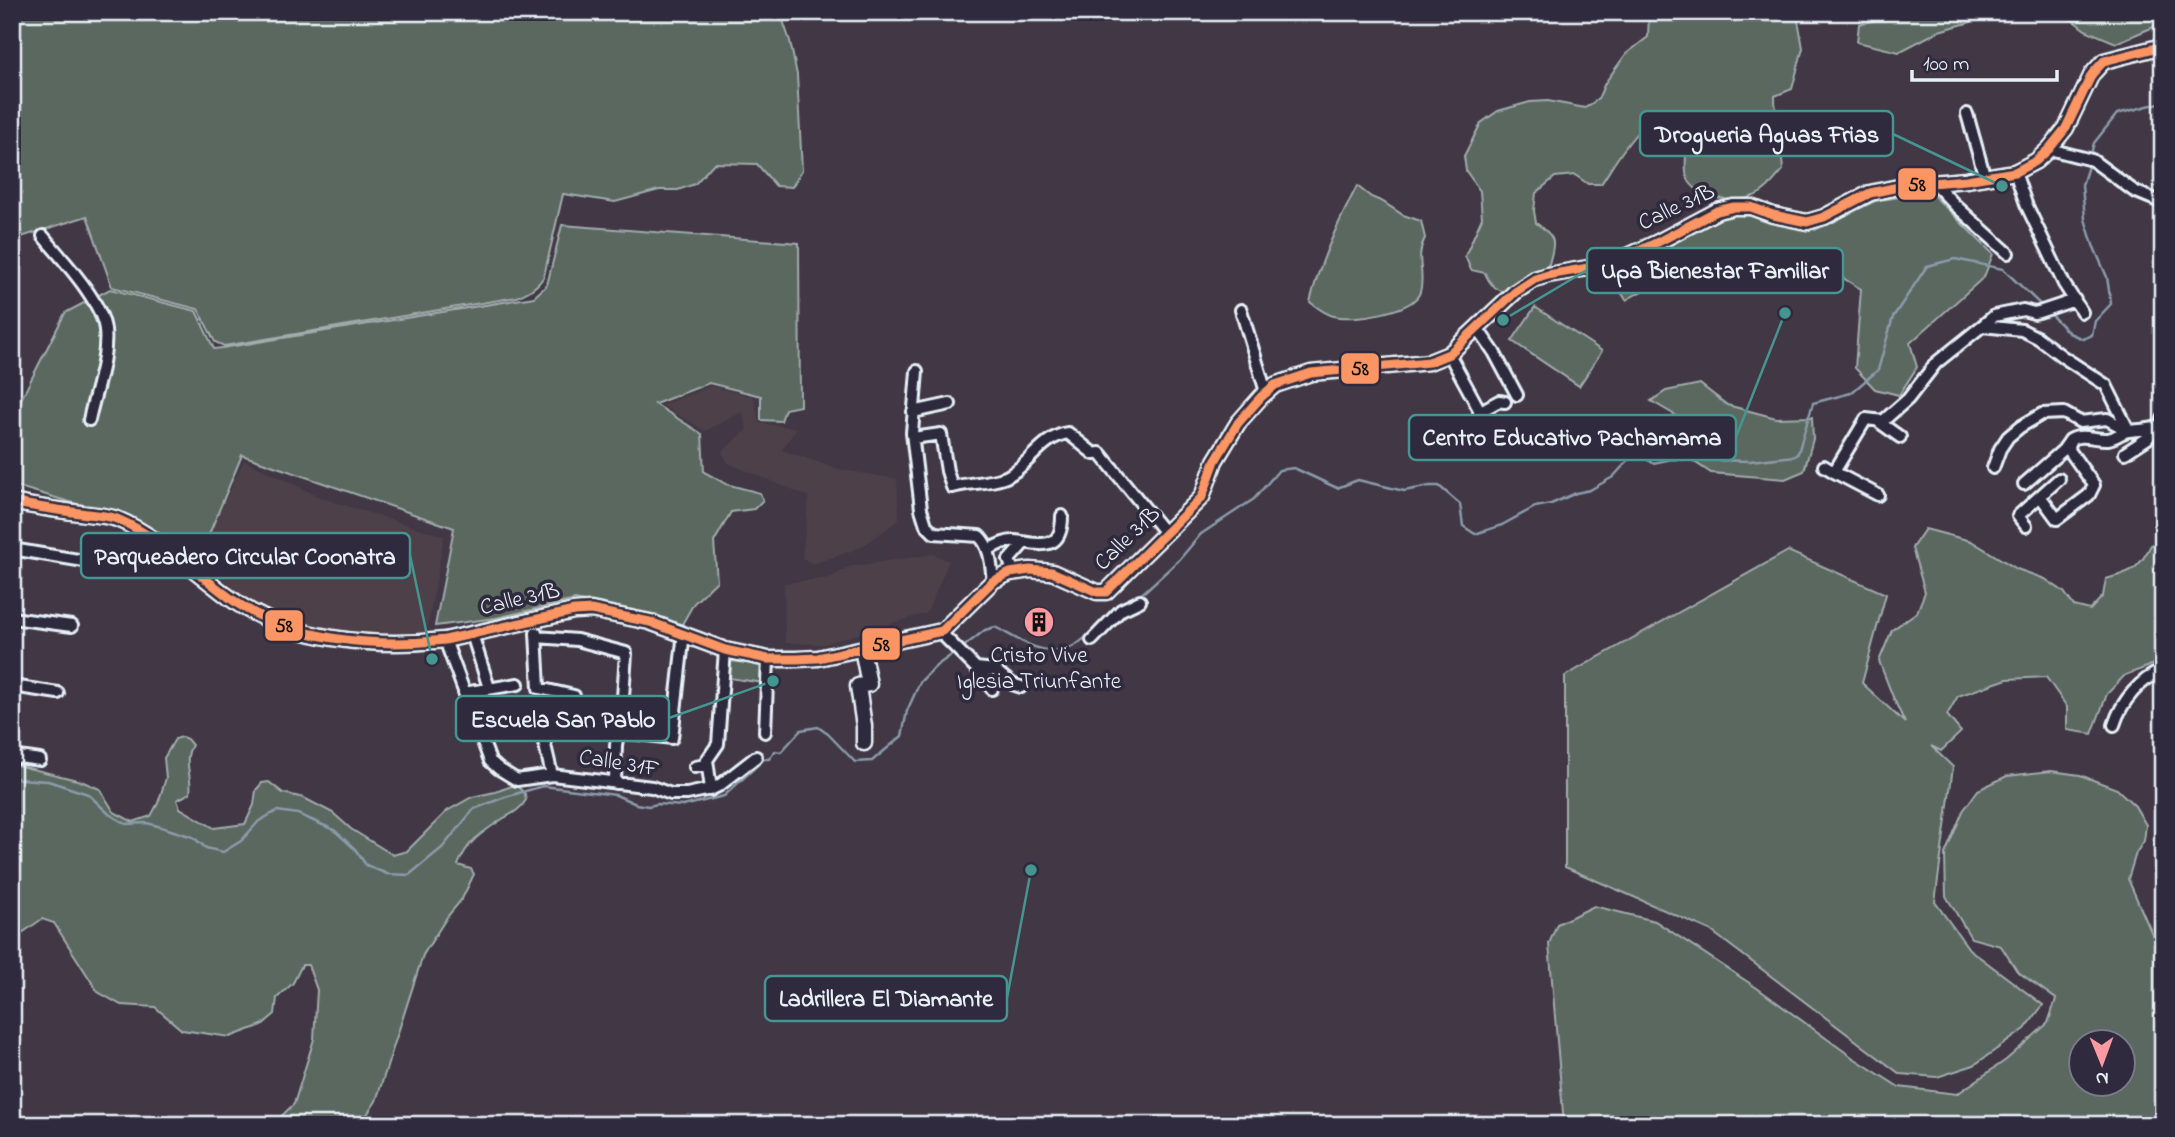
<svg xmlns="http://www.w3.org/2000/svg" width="2175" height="1137" font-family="'Indie Flower',sans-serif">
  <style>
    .built { fill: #4d404a }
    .green { fill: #5a685f; stroke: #a1acac; stroke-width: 2; fill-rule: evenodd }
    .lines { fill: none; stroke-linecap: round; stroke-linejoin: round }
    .stream { stroke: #8b9bab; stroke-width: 2.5 }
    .minor-casing { stroke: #e8f1f8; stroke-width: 16 }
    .tertiary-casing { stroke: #e8f1f8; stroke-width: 19 }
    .minor { stroke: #2f2a3d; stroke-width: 10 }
    .tertiary { stroke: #2f2a3d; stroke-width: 14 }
    .bus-1-casing { stroke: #2f2a3d; stroke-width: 14 }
    .bus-1 { stroke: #fb9564; stroke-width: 9 }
    .labels { text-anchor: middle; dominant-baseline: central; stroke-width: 7; stroke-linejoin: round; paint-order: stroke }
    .street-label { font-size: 23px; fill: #e8f1f8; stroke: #2f2a3d }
    .poi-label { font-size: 23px; fill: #e8f1f8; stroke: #2f2a3d }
    .leader { fill: none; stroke: #459590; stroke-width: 2.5 }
    .callout-dot { fill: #459590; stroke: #2f2a3d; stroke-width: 2.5 }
    .callout { fill: #2f2a3d; stroke: #459590; stroke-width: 2.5 }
    .callout-label { font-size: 24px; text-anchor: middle; font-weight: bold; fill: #e8f1f8 }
    .line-badge { stroke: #2f2a3d; stroke-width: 2.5 }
    .pale-badge-label { font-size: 19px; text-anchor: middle; font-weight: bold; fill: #111 }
  </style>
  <rect width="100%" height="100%" fill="#413745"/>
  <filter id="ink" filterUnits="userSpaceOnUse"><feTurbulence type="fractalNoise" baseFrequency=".0143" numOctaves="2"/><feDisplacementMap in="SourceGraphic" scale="14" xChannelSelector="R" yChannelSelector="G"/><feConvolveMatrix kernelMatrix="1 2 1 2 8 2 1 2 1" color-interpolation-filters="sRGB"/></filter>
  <g filter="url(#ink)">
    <path class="built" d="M711,386L754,397L759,423L797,428L782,450L838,469L897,479L899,520L860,548L813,564L802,558L809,497L728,463L722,452L747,430L742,412L705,431L662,405Z
      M244,460L322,498L444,536L426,637L343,633L266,613L198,559Z
      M933,554L949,561L927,613L824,644L785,643L784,583L830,578L848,567Z"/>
    <path class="green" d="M12,12H780L790,41L797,75L802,170L792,187L776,186L757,164L714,163L695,184L678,190H659L615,202L563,194L544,276C538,287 528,292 517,297L224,346L215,342L198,309L112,287L87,216L12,240Z
      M1649,12L1797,14L1803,48L1792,89L1775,96L1776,131L1781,147L1783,170C1776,178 1769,188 1760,193C1741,205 1696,201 1687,177C1682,162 1691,131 1687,112C1647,102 1619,157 1601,184H1588L1575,175L1555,177L1536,193L1534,211L1536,223C1557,237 1555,241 1549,264L1506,292C1495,290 1490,284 1485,273L1471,270L1465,256L1482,218L1480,191L1466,171L1464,156L1481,123L1498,111L1530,102L1548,101L1585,108L1598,99L1605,83L1626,54L1648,37Z
      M1911,12H2003V13L1939,31L1899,52L1857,42L1859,24Z
      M2062,12H2163V23L2116,43L2085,30Z
      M1357,186L1371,197L1383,202L1403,215L1421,221L1425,238C1414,258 1426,272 1420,292C1414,312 1352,321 1334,316C1325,314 1318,308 1310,302C1320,261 1338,223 1357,186Z
      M1930,192L1993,254L1984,277L1910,343L1917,367L1899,395L1875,389L1855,368L1861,289L1806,256L1693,259L1656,264L1649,287L1626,300L1600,258L1757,200L1815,230L1875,201Z
      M562,225L799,243L800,406L785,409L781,421L761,420V396L709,383L655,404L702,434L704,472L726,484L760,493L763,500L754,509L731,512L714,542L717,581L694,603L681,626L653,615L575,600L496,618L435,626L454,528L242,455L200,556L128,519L12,485V417L65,313L110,289L196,311L214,349L222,348L534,297L547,285Z
      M1535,307L1602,351L1579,386L1512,341Z
      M1700,384L1727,405L1776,418L1812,417L1813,439L1804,471L1785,479L1711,473L1678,451L1687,422L1651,401L1666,391Z
      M1925,529L1971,541L2017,569L2045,579L2064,592L2074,606L2090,610L2103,596L2106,579C2132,572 2139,569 2151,545L2163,540V659L2147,667L2125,675L2107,694L2092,734L2067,730V707L2046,677L2007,679L1958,696L1947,715L1961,732L1941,751L1931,746L1953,767L1935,902L1969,949L2043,1005L2025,1029L1974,1065L1937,1077L1900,1074L1710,930L1565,867V676L1788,551L1886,594L1862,683L1905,723L1893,697L1879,661L1892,630L1917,612L1925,592L1912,548Z
      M731,661L766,665L764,683L729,678Z
      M182,737L187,739L192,745C182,762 193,776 190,793L177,800L180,808L214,828L245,824L254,805L256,790L262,783L269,782L283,793L304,798L333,813L351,829L393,855L407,851L447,811L472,797L495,792L512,786L518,787L525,794L526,800C521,809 513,813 504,818C483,832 468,840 458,865L471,869L474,874L462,899L447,917L423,955L376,1101L360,1125H272L294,1104L314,1039L317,990L308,965H302L293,983L277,998L275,1014L262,1025L230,1037L182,1030L155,1007L121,1005L98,992L54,923L42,919L12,940V764L81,781L100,789L114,812L133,822L151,816L158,803L166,778L164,758L175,739Z
      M2051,771L2080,775L2117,789L2135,806L2146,825L2144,841L2136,853L2128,879L2163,959V1123L2160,1125H1564L1549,944L1557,924L1594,906L1655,921L1757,988L1852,1057L1899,1087L1957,1094L2006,1060L2048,1023L2056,999L2017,971L2001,946L1971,938L1946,896L1945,854L1963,811L1978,790L2007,776ZM2080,1042H2122V1084H2080Z"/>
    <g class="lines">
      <path class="stream" d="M2090,157L2094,143L2117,114L2163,102
        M2048,312L2069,333L2083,339L2092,335L2095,321L2111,304L2107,277L2093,245L2085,219L2082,185L2089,163
        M1131,600L1144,592L1179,560L1201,534L1254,499L1279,470L1294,468L1337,488L1358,480L1404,491L1430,486H1439L1460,504L1463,526L1475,534L1502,525L1535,507L1551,504L1576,493L1590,490L1613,477L1633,455L1637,454L1653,463L1672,459L1750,461L1795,456L1798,453L1813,403L1851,393L1878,370L1893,317L1927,266L1955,259L2003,269L2043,307
        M962,648L985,630L995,627C1024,642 1055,666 1085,638C1096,628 1103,616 1116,608
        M12,776L19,779L48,781L88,794L109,814L126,824L147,823L161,827L193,837L206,848L223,852L241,841L259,821L277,811L298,814L334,830L355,849L366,865L387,874L409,875L442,848L474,809L505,797L543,786L616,795L636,804L648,806L658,804L683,806L724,796L764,759H769L775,751L781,752L801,730L818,727L828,734L855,762L872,761L902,736L907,711L920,682L936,666L957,651"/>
      <g class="minor-casing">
        <path id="minor" d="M1967,114L1985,178
          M2049,149L2092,160L2134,191L2163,203
          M2015,172L2026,204L2064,284L2082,312
          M1935,184L1955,205L2008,253
          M43,236C62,259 102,301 105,330C108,359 95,391 89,420
          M1241,310L1266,392
          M1982,326L1994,316L2023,310L2034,313L2039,312L2075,300
          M1477,328L1494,352L1517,395
          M1449,354L1499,446
          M917,371L912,433L921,509L926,525L934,533L979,536C991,547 991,566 993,581
          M913,412L950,404
          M1479,412L1499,401L1505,402
          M1879,422L1900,437
          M913,438L941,434L947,471L952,487C971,482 988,484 1006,477C1029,466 1041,437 1068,433L1094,454L1100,453L1166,534
          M2125,453L2148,438L2156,428
          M1824,466L1834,472L1866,419L1883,421L1908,399L1936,363L1982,326L2022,330L2038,338L2063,357L2106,385L2129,431
          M1993,468L2000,449L2008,437L2020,427L2042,414L2064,413L2080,422L2107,419L2129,431
          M1834,472L1878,495
          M2024,484L2063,450L2070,440
          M2040,496L2059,479
          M2026,526L2018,516L2040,496L2057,519L2089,495L2094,485L2069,450L2070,440C2082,433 2095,440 2108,439C2116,438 2121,432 2129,431C2140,429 2152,431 2161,425L2163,419
          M12,549L90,562
          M988,550C995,546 1007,540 1015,541C1040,544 1062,553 1062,516
          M1014,573L1009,560L1024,543
          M12,618L72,626
          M939,631L976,668L995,670L1012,684L1021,687
          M536,633L539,688L574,696L575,725
          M472,634L489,688
          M537,637L577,640L626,653L622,712L616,745L615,783
          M445,640L490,761L499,769L517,780L552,775L652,787L671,794H687L711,789L707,760L718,744L725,650
          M1092,640L1121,610L1140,601
          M976,668L992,689
          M12,686L58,693
          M464,693L518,684
          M537,719L575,725L617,734L622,732L672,738L683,641
          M2114,725C2121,702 2140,679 2163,670
          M765,732L768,659
          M544,741L552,775
          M12,756L40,760
          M695,767L705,765L707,760
          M710,790L720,785L756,757"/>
      </g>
      <g class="tertiary-casing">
        <path id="tertiary" d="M12,502C35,507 57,510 80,513C92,515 106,515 117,519C156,535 196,573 230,598C288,641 376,648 445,640L574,611L591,610L650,622L725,650L768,659H797L818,658L942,631L993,581L1010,573L1030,570L1052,572L1097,592H1106L1202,497L1215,461L1238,423L1261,397L1275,385L1311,373L1429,362L1449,354L1515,292L1535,279L1548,275L1611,264L1660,241L1717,211L1734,207H1751L1773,215L1807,222L1824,217L1870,193L1908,185L1966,180L2015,172L2036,161L2049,149L2066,128L2092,74L2104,61L2163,46
          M862,649L869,684L858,686L864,726V743"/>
      </g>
      <use href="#minor" class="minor"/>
      <use href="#tertiary" class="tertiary"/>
      <g class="bus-1-casing">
        <path id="bus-1" d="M12,502C35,507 57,510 80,513C92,515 106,515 117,519C156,535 196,573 230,598C288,641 376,648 445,640L574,611L591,610L650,622L725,650L768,659H797L818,658L942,631L993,581L1010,573L1030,570L1052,572L1097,592H1106L1202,497L1215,461L1238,423L1261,397L1275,385L1311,373L1429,362L1449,354L1515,292L1535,279L1548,275L1611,264L1660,241L1717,211L1734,207H1751L1773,215L1807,222L1824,217L1870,193L1908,185L1966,180L2015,172L2036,161L2049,149L2066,128L2092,74L2104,61L2163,46"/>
      </g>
      <use href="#bus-1" class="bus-1"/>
    </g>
  </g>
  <defs>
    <g id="building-disc" transform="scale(1.575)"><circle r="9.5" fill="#ff9aa2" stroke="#2f2a3d"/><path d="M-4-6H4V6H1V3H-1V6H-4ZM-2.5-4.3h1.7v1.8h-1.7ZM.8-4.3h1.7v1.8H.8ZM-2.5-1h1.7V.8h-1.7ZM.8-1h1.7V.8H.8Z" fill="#111"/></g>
  </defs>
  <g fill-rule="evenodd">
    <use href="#building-disc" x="1039" y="622"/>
  </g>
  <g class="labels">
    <g class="street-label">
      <text transform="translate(1677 208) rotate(-25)">Calle 31B</text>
      <text transform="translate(1128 539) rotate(-44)">Calle 31B</text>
      <text transform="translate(520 600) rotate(-13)">Calle 31B</text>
      <text transform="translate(619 764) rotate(9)">Calle 31F</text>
    </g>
    <g class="poi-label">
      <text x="1039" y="656">Cristo Vive<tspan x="1039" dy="26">Iglesia Triunfante</tspan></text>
    </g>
  </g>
  <path class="leader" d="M2002 186L1893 134M1503 320L1587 270M1785 313L1736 437M432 659L410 555M773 681L669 718M1031 870L1007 998"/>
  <g class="callout-dot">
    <circle cx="2002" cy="186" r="7"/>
    <circle cx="1503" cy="320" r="7"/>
    <circle cx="1785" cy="313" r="7"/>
    <circle cx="432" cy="659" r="7"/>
    <circle cx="773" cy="681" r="7"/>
    <circle cx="1031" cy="870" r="7"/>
  </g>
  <g class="callout">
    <rect x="1640" y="111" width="253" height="45" rx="7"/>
    <rect x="1587" y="248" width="256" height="45" rx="7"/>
    <rect x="1409" y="415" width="327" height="45" rx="7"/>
    <rect x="81" y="533" width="329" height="45" rx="7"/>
    <rect x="456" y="696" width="213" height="45" rx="7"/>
    <rect x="765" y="976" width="242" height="45" rx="7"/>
  </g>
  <g class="callout-label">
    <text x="1767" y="142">Drogueria Aguas Frias</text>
    <text x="1715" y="278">Upa Bienestar Familiar</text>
    <text x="1572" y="445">Centro Educativo Pachamama</text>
    <text x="245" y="564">Parqueadero Circular Coonatra</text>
    <text x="563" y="727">Escuela San Pablo</text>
    <text x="886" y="1006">Ladrillera El Diamante</text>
  </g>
  <g class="line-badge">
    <rect x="1897" y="167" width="40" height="34" rx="7" fill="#fb9564"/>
    <rect x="1340" y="352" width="40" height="33" rx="7" fill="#fb9564"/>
    <rect x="264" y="609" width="40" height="33" rx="7" fill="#fb9564"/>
    <rect x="861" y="627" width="40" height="34" rx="7" fill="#fb9564"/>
  </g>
  <g class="pale-badge-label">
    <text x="1917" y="191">58</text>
    <text x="1360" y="375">58</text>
    <text x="284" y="632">58</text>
    <text x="881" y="651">58</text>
  </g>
  <rect width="2175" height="1137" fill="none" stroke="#2f2a3d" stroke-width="42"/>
  <rect x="21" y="21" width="2133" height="1095" fill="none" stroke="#e8f1f8" stroke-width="2.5" filter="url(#ink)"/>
  <g transform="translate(2102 1063) rotate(179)"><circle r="33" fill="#2f2a3d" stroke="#797a88" stroke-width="2"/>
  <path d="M0-5L12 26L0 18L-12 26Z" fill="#ff9aa2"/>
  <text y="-10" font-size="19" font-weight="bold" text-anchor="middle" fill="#e8f1f8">N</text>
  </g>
  <path d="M1912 70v10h145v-10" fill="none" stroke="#e8f1f8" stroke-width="3.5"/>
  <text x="1923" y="70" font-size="21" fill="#e8f1f8" stroke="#2f2a3d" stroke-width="5" paint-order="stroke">100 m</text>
</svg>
